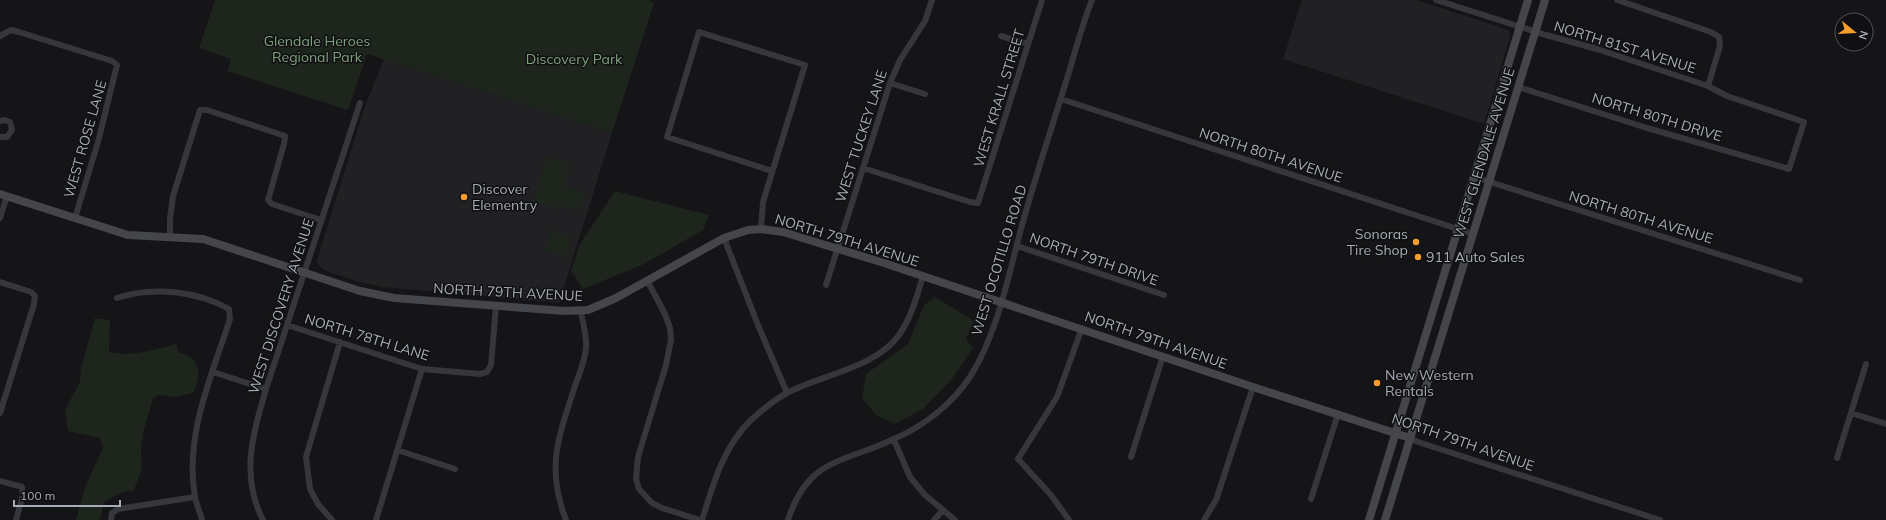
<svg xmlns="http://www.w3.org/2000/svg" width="1886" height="520" font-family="Mulish,sans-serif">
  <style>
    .built { fill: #212124 }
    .green { fill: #1d251d }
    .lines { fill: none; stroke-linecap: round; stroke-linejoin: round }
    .street { stroke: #36373c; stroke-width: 6 }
    .secondary { stroke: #44464c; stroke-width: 8 }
    .poi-dot { fill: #f79e2c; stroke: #101012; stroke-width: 1.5 }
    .labels { text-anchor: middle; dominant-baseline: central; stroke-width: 3; stroke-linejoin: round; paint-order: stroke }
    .park-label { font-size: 14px; fill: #7ea37c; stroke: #101012 }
    .street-label { font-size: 14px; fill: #a6adb7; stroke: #101012 }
    .poi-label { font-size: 14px; fill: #a6adb7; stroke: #101012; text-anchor: start }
  </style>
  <rect width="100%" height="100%" fill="#151517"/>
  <path class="built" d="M1302,0H1417L1508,30L1510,37L1484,124L1283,59Z
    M384,59L612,133L559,303L383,287L363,283L326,271L318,265L317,260L365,106Z"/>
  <path class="green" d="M215,0H648L654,3L612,133L367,54L348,110L227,71L231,59L199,48Z
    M547,156L571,163L564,186L586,193L581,211L558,205L557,209L533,202Z
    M615,191L709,215L703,230L644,264L583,289L571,271L580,244Z
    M551,230L572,237L566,257L545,250Z
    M935,297L974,321L966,339L973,348L952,379L923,409L895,424L876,415L862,398L866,374L908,344L924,305Z
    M95,318L110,320L109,352C132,357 154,350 176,344L179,352C183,354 190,356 193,360C202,368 198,384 193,393L174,397L160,395L153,398L143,433L141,451L142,468L134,490L123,492L104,502L100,520H76L85,487L103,448L100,438L68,431L65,410L80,382L81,368Z"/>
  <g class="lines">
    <path class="street" d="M1436,0L1546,35L1597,49L1708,86L1727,96L1804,122L1789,169L1647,128L1518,87
      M1617,0L1711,32L1719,37L1720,46L1708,86
      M0,36L11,30L19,32L112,61L117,65L98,142L75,218
      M1001,36L1028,44
      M890,83L925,94
      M1061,99L1473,234
      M0,121L4,120L10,122L12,130L7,137H0
      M863,168L970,202L978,203L1042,0
      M1474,177L1800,280
      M0,218L7,196
      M761,229L763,202L805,65L699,32L667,137L772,171
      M170,237V219L173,196L200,110H207L285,136L284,144L268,200L272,204L321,220
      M724,238L758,325L787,393
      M1017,246L1164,295
      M647,280L665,314L670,328L671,340L666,365L638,457L636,479L639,489L652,503L662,508L700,520
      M0,282L31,292L35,296L34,304L0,413
      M826,285L890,83L900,60L925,21L932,0
      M117,298C153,286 197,291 229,309L230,319C212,375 184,436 195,497C196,504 200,512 202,520
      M287,325L422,369L480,374L487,372L491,365L496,306
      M213,372L266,389
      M1851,413L1886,424
      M1410,438L1418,442L1660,520
      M894,440L910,477L925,495L955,520
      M397,450L455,469
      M1131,457L1163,356
      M1837,458L1866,364
      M0,481L22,487L23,495L16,520
      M1311,499L1338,414
      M111,520L112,513L118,509L195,497
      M263,520C240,475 253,434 266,389L360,103
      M332,520L318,504L310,489L306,457L340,342
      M376,520L422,369
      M566,520C546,468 558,439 574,389C578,376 585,362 586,348C587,336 583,324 581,312
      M702,520C713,485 723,447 751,420C762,410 774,400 787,393C821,375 877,367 899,335C911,318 917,296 923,276
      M788,520C808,458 843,463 894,439C924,426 952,404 970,377C997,335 1008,277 1021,229C1034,181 1050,133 1065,85C1074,57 1081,27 1092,0
      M934,520L943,510
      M1069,520L1051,495L1018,459L1057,397L1082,328
      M1204,520L1216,500L1253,387"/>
    <path class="secondary" d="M0,194L128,235L203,239L360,291L394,298L565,311L588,310L616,298L724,238L748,230L761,229L783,232L884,263L1253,387L1410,438
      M1369,520L1528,0
      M1385,520L1545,0"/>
  </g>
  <g class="poi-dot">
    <circle cx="464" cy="197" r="4"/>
    <circle cx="1416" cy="242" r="4"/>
    <circle cx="1418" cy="257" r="4"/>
    <circle cx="1377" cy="383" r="4"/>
  </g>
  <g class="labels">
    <g class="park-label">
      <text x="317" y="41">Glendale Heroes<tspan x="317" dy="16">Regional Park</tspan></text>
      <text x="574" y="59">Discovery Park</text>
    </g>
    <g class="street-label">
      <text transform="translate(1625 47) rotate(17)">NORTH 81ST AVENUE</text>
      <text transform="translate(999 98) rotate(-73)">WEST KRALL STREET</text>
      <text transform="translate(1657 117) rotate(17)">NORTH 80TH DRIVE</text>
      <text transform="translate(861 136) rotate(-72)">WEST TUCKEY LANE</text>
      <text transform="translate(85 139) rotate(-74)">WEST ROSE LANE</text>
      <text transform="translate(1484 153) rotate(-73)">WEST GLENDALE AVENUE</text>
      <text transform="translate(1271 155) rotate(18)">NORTH 80TH AVENUE</text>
      <text transform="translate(1641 217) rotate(17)">NORTH 80TH AVENUE</text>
      <text transform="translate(847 240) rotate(17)">NORTH 79TH AVENUE</text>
      <text transform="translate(1094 259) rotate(19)">NORTH 79TH DRIVE</text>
      <text transform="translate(999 260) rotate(-73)">WEST OCOTILLO ROAD</text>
      <text transform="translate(508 292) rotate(3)">NORTH 79TH AVENUE</text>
      <text transform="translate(281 306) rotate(-72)">WEST DISCOVERY AVENUE</text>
      <text transform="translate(367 337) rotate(17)">NORTH 78TH LANE</text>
      <text transform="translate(1156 340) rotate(19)">NORTH 79TH AVENUE</text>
      <text transform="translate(1463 442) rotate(19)">NORTH 79TH AVENUE</text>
    </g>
    <g class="poi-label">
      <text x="472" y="189">Discover<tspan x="472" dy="16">Elementry</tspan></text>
      <text x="1408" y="234" text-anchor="end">Sonoras<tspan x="1408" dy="16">Tire Shop</tspan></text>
      <text x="1426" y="257">911 Auto Sales</text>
      <text x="1385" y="375">New Western<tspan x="1385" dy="16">Rentals</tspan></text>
    </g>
  </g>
  <g transform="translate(1854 32) rotate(108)"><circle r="19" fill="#101012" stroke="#4c4f54"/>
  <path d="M0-3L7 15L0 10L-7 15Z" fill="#f79e2c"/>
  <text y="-6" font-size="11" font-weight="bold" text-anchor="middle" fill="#a6adb7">N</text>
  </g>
  <path d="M14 500v6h106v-6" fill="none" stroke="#a6adb7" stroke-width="2"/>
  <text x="20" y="500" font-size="12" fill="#a6adb7" stroke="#101012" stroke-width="3" paint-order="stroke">100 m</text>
</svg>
